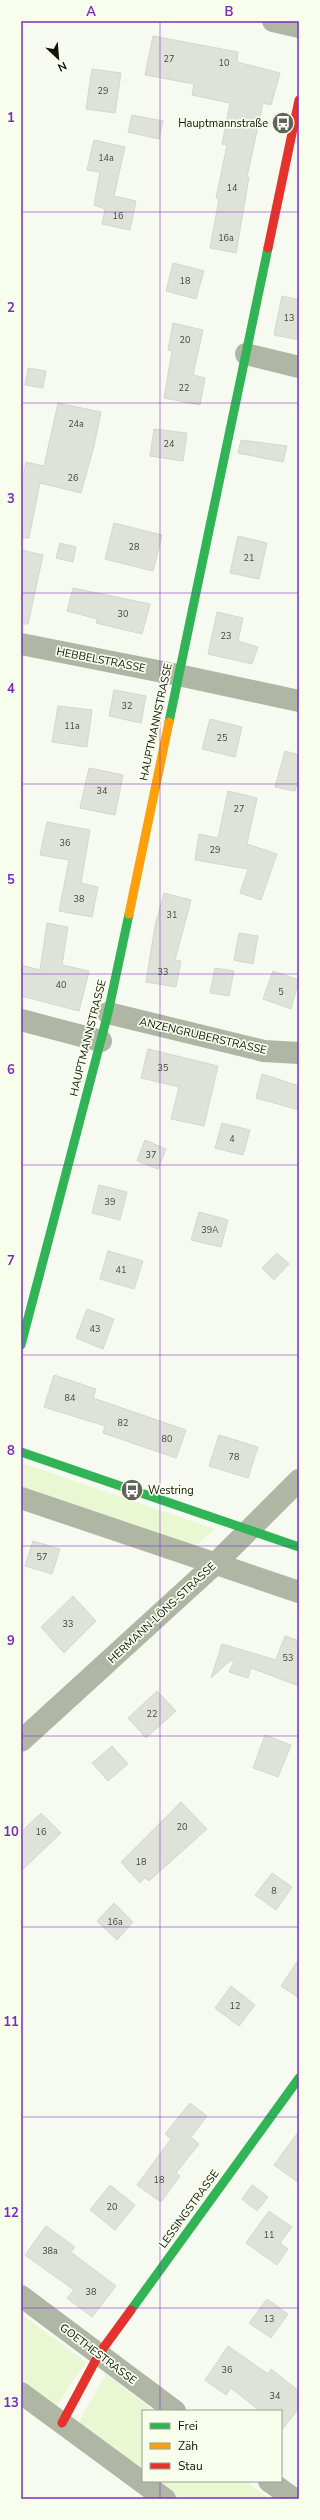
<svg xmlns="http://www.w3.org/2000/svg" width="320" height="2520" font-family="'Nunito Sans',sans-serif">
  <style>
    .green { fill: #e9f7d3 }
    .building { fill: #dee2d8; stroke: #d3d7cd }
    .lines { fill: none; stroke-linecap: round; stroke-linejoin: round }
    .street { stroke: #afb6a4; stroke-width: 22 }
    .fast { stroke: #30b455; stroke-width: 9 }
    .slow { stroke: #ff9f0a; stroke-width: 9 }
    .jam { stroke: #e5322d; stroke-width: 9 }
    .grid { fill: none; stroke: #7b2cbf; stroke-width: 1; stroke-opacity: 0.55 }
    .labels { text-anchor: middle; dominant-baseline: central; stroke-width: 3.5; stroke-linejoin: round; paint-order: stroke }
    .number-label { font-size: 9px; fill: #45483e }
    .poi-label { font-size: 11px; fill: #11140a; stroke: #f7feec; text-anchor: end }
    .street-label { font-size: 11px; fill: #11140a; stroke: #f7feec }
    .neatline { fill: none; stroke: #7b2cbf; stroke-width: 1.5 }
    .grid-label { font-size: 13px; text-anchor: middle; font-weight: bold; fill: #7b2cbf }
  </style>
  <rect width="100%" height="100%" fill="#f6faf0"/>
  <path class="green" d="M21,1463L215,1529L195,1546L21,1490Z
    M21,2314L86,2362L55,2408L21,2383Z
    M106,2374L154,2411H143V2470L79,2422Z
    M157,2481H246L269,2499H180Z"/>
  <path class="building" d="M153,36L238,52L237,62L280,73L271,105L263,103L247,177H249L236,253L210,248L219,199L216,198L227,145L222,144L230,103L192,95L194,84L145,75Z
    M92,69L121,73L115,113L86,109Z
    M132,115L163,121L159,139L128,132Z
    M94,140L125,147L114,196L136,201L130,230L102,224L105,209L94,205L100,172L87,170Z
    M173,263L204,271L196,299L166,291Z
    M282,296L299,300V340L274,335Z
    M173,323L203,330L193,375L205,378L200,405L164,398L172,351L168,350Z
    M28,368L46,371L43,388L25,385Z
    M58,403L101,412L94,446L81,493L40,483L29,538H21V488L26,462L44,466Z
    M154,429L187,433L183,461L150,456Z
    M241,440L287,446L283,462L238,453Z
    M114,523L162,535L153,571L105,559Z
    M238,536L267,543L259,579L230,573Z
    M60,543L76,547L73,562L56,558Z
    M21,550L43,555L28,624H21Z
    M73,588L150,604L142,634L96,623L97,619L67,611Z
    M217,612L243,618L238,641L258,647L252,664L208,654Z
    M114,690L146,696L141,723L109,716Z
    M58,706L92,710L87,747L52,742Z
    M210,719L242,727L235,757L202,749Z
    M285,751L299,755V776L295,791L275,787Z
    M89,768L123,775L115,815L80,808Z
    M228,791L257,798L247,844L277,854L261,900L240,893L248,869L195,860L199,834L218,838Z
    M47,822L90,830L81,883L98,887L92,917L59,911L69,860L40,855Z
    M164,893L191,900L175,960L181,961L176,987L146,982L155,926Z
    M47,923L68,927L62,965L89,971L79,1011L21,996V965L40,970Z
    M239,933L258,936L253,964L234,960Z
    M215,968L234,971L229,996L210,993Z
    M273,971L299,980L291,1009L263,999Z
    M148,1049L218,1066L204,1126L171,1119L179,1087L141,1078Z
    M262,1074L299,1086V1110L256,1098Z
    M222,1123L250,1130L243,1155L215,1148Z
    M145,1140L166,1149L158,1169L137,1161Z
    M99,1185L127,1192L120,1220L92,1213Z
    M199,1212L228,1220L221,1247L191,1240Z
    M108,1251L143,1261L134,1289L100,1279Z
    M277,1253L289,1264L274,1280L262,1268Z
    M87,1309L114,1319L103,1349L76,1338Z
    M54,1375L96,1389L93,1398L186,1430L176,1458L103,1433L105,1426L44,1407Z
    M219,1435L258,1447L248,1478L209,1466Z
    M33,1541L60,1549L52,1574L25,1566Z
    M73,1596L96,1621L64,1653L41,1627Z
    M285,1636L299,1641V1686L251,1668L248,1678L229,1672L234,1661L231,1660L211,1678L222,1644L276,1660Z
    M157,1691L176,1711L146,1738L128,1718Z
    M265,1735L291,1745L278,1777L253,1768Z
    M112,1746L128,1764L108,1781L92,1763Z
    M181,1802L207,1829L149,1881L145,1878L140,1883L121,1862Z
    M41,1813L61,1833L21,1871V1832Z
    M272,1873L292,1887L276,1910L255,1895Z
    M114,1903L133,1922L117,1940L97,1921Z
    M299,1959V1998L281,1986Z
    M231,1986L255,2005L239,2026L215,2008Z
    M190,2103L207,2116L191,2137L199,2144L176,2173L180,2176L161,2202L137,2185L171,2139L165,2134Z
    M299,2131V2183L274,2165Z
    M110,2185L135,2205L115,2230L90,2210Z
    M252,2185L268,2197L257,2211L242,2199Z
    M269,2211L292,2227L280,2243L288,2249L277,2265L246,2243Z
    M46,2226L75,2247L71,2252L116,2286L92,2317L67,2298L74,2290L25,2255Z
    M267,2299L288,2314L271,2338L249,2323Z
    M228,2346L268,2374L271,2369L299,2391V2408L281,2431V2411H260L231,2388L226,2395L205,2380Z"/>
  <g class="lines">
    <path class="street" d="M273,21L299,27
      M246,354L299,367
      M21,644L178,675L299,701
      M108,1013L264,1051L299,1053
      M21,1020L101,1041
      M21,1498L299,1592
      M21,1741L215,1564L299,1480
      M21,2296L175,2411
      M21,2393L165,2499
      M269,2481L294,2499"/>
    <path class="fast" d="M169,722L268,248
      M21,1345L108,1013L129,914
      M21,1452L299,1547
      M131,2310L299,2078"/>
    <path class="slow" d="M129,914L169,722"/>
    <path class="jam" d="M268,248L299,100
      M62,2423L99,2354L131,2310"/>
  </g>
  <path class="grid" d="M160,21V2411M21,212H299M21,403H299M21,593H299M21,784H299M21,974H299M21,1165H299M21,1355H299M21,1546H299M21,1736H299M21,1927H299M21,2117H299M21,2308H299M160,2481V2499"/>
  <defs>
    <g id="bus-disc" transform="scale(1.15)"><circle r="9.5" fill="#61645a" stroke="#f7feec"/><path d="M-5-6H5V4H4V6H2V4H-2V6H-4V4H-5ZM-3.5-4V0h7V-4ZM-3.5 1.2v1.5H-2V1.2ZM2 1.2v1.5H3.5V1.2Z" fill="#fff"/></g>
  </defs>
  <g fill-rule="evenodd">
    <use href="#bus-disc" x="283" y="123"/>
    <use href="#bus-disc" x="132" y="1490"/>
  </g>
  <g class="labels">
    <g class="number-label">
      <text x="169" y="59">27</text>
      <text x="224" y="63">10</text>
      <text x="103" y="91">29</text>
      <text x="106" y="158">14a</text>
      <text x="232" y="188">14</text>
      <text x="118" y="216">16</text>
      <text x="226" y="238">16a</text>
      <text x="185" y="281">18</text>
      <text x="289" y="318">13</text>
      <text x="185" y="340">20</text>
      <text x="184" y="388">22</text>
      <text x="76" y="424">24a</text>
      <text x="169" y="444">24</text>
      <text x="73" y="478">26</text>
      <text x="134" y="547">28</text>
      <text x="249" y="558">21</text>
      <text x="123" y="614">30</text>
      <text x="226" y="636">23</text>
      <text x="127" y="706">32</text>
      <text x="72" y="726">11a</text>
      <text x="222" y="738">25</text>
      <text x="102" y="791">34</text>
      <text x="239" y="809">27</text>
      <text x="65" y="843">36</text>
      <text x="215" y="850">29</text>
      <text x="79" y="899">38</text>
      <text x="172" y="915">31</text>
      <text x="163" y="972">33</text>
      <text x="61" y="985">40</text>
      <text x="281" y="992">5</text>
      <text x="163" y="1068">35</text>
      <text x="232" y="1139">4</text>
      <text x="151" y="1155">37</text>
      <text x="110" y="1202">39</text>
      <text x="210" y="1230">39A</text>
      <text x="121" y="1270">41</text>
      <text x="95" y="1329">43</text>
      <text x="70" y="1398">84</text>
      <text x="123" y="1423">82</text>
      <text x="167" y="1439">80</text>
      <text x="234" y="1457">78</text>
      <text x="42" y="1557">57</text>
      <text x="68" y="1624">33</text>
      <text x="288" y="1658">53</text>
      <text x="152" y="1714">22</text>
      <text x="182" y="1827">20</text>
      <text x="41" y="1832">16</text>
      <text x="141" y="1862">18</text>
      <text x="274" y="1891">8</text>
      <text x="115" y="1922">16a</text>
      <text x="235" y="2006">12</text>
      <text x="159" y="2180">18</text>
      <text x="112" y="2207">20</text>
      <text x="269" y="2235">11</text>
      <text x="50" y="2251">38a</text>
      <text x="91" y="2292">38</text>
      <text x="269" y="2319">13</text>
      <text x="227" y="2370">36</text>
      <text x="275" y="2396">34</text>
    </g>
    <g class="poi-label">
      <text x="268" y="123">Hauptmannstraße</text>
      <text x="148" y="1490" text-anchor="start">Westring</text>
    </g>
    <g class="street-label">
      <text transform="translate(101 660) rotate(11)">HEBBELSTRASSE</text>
      <text transform="translate(156 722) rotate(-78)">HAUPTMANNSTRASSE</text>
      <text transform="translate(203 1036) rotate(13)">ANZENGRUBERSTRASSE</text>
      <text transform="translate(88 1038) rotate(-76)">HAUPTMANNSTRASSE</text>
      <text transform="translate(162 1613) rotate(-43)">HERMANN-LÖNS-STRASSE</text>
      <text transform="translate(189 2209) rotate(-54)">LESSINGSTRASSE</text>
      <text transform="translate(98 2354) rotate(37)">GOETHESTRASSE</text>
    </g>
  </g>
  <rect width="320" height="2520" fill="none" stroke="#f7feec" stroke-width="44"/>
  <rect x="142" y="2410" width="140" height="72" fill="#f7feec" stroke="#9ba092"/>
  <rect x="150" y="2423" width="20" height="6" fill="#30b455" stroke="#9ba092"/>
  <text x="178" y="2430" font-size="12" fill="#11140a">Frei</text>
  <rect x="150" y="2443" width="20" height="6" fill="#ff9f0a" stroke="#9ba092"/>
  <text x="178" y="2450" font-size="12" fill="#11140a">Zäh</text>
  <rect x="150" y="2463" width="20" height="6" fill="#e5322d" stroke="#9ba092"/>
  <text x="178" y="2470" font-size="12" fill="#11140a">Stau</text>
  <g transform="translate(58 58) rotate(154)" stroke="#f7feec" stroke-width="3" paint-order="stroke">
  <path d="M0-3L7 15L0 10L-7 15Z" fill="#11140a"/>
  <text y="-6" font-size="11" font-weight="bold" text-anchor="middle" fill="#11140a">N</text>
  </g>
  <rect x="22" y="22" width="276" height="2476" class="neatline"/>
  <g class="grid-label">
    <text x="91" y="16">A</text>
    <text x="229" y="16">B</text>
    <text x="11" y="122">1</text>
    <text x="11" y="312">2</text>
    <text x="11" y="503">3</text>
    <text x="11" y="693">4</text>
    <text x="11" y="884">5</text>
    <text x="11" y="1074">6</text>
    <text x="11" y="1265">7</text>
    <text x="11" y="1455">8</text>
    <text x="11" y="1645">9</text>
    <text x="11" y="1836">10</text>
    <text x="11" y="2026">11</text>
    <text x="11" y="2217">12</text>
    <text x="11" y="2407">13</text>
  </g>
</svg>
